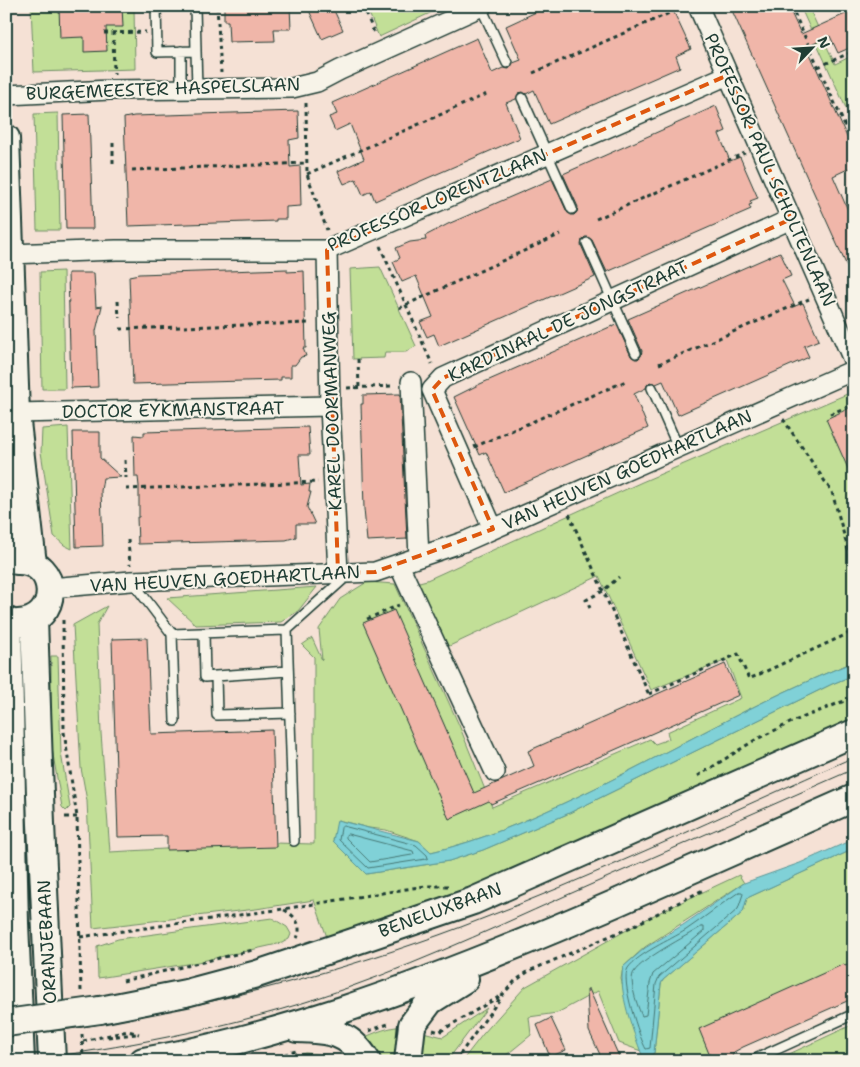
<svg xmlns="http://www.w3.org/2000/svg" width="860" height="1067" font-family="'Shantell Sans',sans-serif">
  <style>
    .green { fill: #c2df97; stroke: #708e66 }
    .water { fill: #80d1d7; stroke: #599696 }
    .lines { fill: none; stroke-linecap: round; stroke-linejoin: round }
    .shore { stroke: #467875; stroke-width: 1 }
    .building { fill: #f0b6a9; stroke: #1f3d34 }
    .lane-casing { stroke: #1f3d34; stroke-width: 12 }
    .street-casing { stroke: #1f3d34; stroke-width: 22 }
    .secondary-casing { stroke: #1f3d34; stroke-width: 30 }
    .path { stroke: #1f3d34; stroke-width: 3; stroke-dasharray: 4 4; stroke-linecap: butt }
    .lane { stroke: #f7f3e8; stroke-width: 9 }
    .street { stroke: #f7f3e8; stroke-width: 19 }
    .secondary { stroke: #f7f3e8; stroke-width: 26 }
    .tram { stroke: #1f3d34; stroke-width: 1 }
    .secondary-bridge-casing { stroke: #1f3d34; stroke-width: 30; stroke-linecap: butt }
    .secondary-bridge { stroke: #f7f3e8; stroke-width: 26 }
    .marked { fill: none; stroke: #de580e; stroke-width: 4; stroke-dasharray: 10 6; stroke-linejoin: round }
    .labels { text-anchor: middle; dominant-baseline: central; stroke-width: 4; stroke-linejoin: round; paint-order: stroke }
    .street-label { font-size: 18px; fill: #1f3d34; stroke: #f7f3e8 }
  </style>
  <rect width="100%" height="100%" fill="#f5e1d5"/>
  <filter id="ink" filterUnits="userSpaceOnUse"><feTurbulence type="fractalNoise" baseFrequency=".02" numOctaves="2"/><feDisplacementMap in="SourceGraphic" scale="10" xChannelSelector="R" yChannelSelector="G"/><feConvolveMatrix kernelMatrix="1 2 1 2 8 2 1 2 1" color-interpolation-filters="sRGB"/></filter>
  <g filter="url(#ink)">
    <path class="green" d="M31,6H134L135,69L34,72Z
      M366,6H445L379,37Z
      M800,6H811L809,8L835,64L854,55V126Z
      M58,113L60,230H37L34,114Z
      M380,267L416,346L406,352H385L384,358L353,359L350,269Z
      M63,271L65,389H42L40,272Z
      M854,391V662C758,699 669,753 577,797C530,819 482,841 431,852L419,841L386,830L369,828L338,820L333,841L366,874L449,861L483,850L565,815L832,684L854,675V720L535,861L414,910L328,940L314,900L256,909L93,928L87,801L81,768L73,625L107,606L97,624L101,733L110,852L274,843L314,844V657L302,645L312,638L322,660L319,629L340,599L367,582L395,584L459,725L492,807L650,739L655,744L669,739L667,732L741,698L727,660L651,690L599,576L443,649L411,584L427,580L642,482Z
      M68,427L72,549L64,545L54,536L41,452L42,429Z
      M317,587L298,611L281,622L196,625L167,598Z
      M51,656H58L61,753L70,807L66,811L62,807L51,743Z
      M854,849V994L714,1056L716,1061H648L647,1059L654,1053L661,984L663,980L743,912L747,898Z
      M739,875L744,883L645,947L623,967L621,979L641,1051L619,1043L598,991L557,1013L529,1017L531,1035L499,1061H462L483,1034L525,987L652,916Z
      M272,918L287,927L291,934L289,939L282,943L193,963L98,978L97,946L118,939Z
      M487,1008L447,1061H414L419,1031L443,1037Z
      M854,1024V1061H774Z
      M405,1026L401,1061H377L361,1039C376,1032 388,1027 405,1026Z
      M305,1053L327,1055L336,1061H277Z"/>
    <path class="water" d="M854,662V675L832,684L565,815L483,850L449,861L366,874L333,841L337,820L419,841L431,852C482,841 530,819 577,797C669,753 758,699 854,662Z
      M854,839V849L747,898L743,912L663,980L661,984L654,1053L647,1059L642,1055C633,1031 618,992 623,967L645,948L683,925L744,883L800,863Z"/>
    <g class="lines">
      <path class="shore" d="M343,826L416,845L427,855L428,858L426,859L368,868L339,840L341,828Z
        M348,834L413,851L414,854L412,855L370,862L346,838V835Z
        M739,892H742L743,894L738,909L659,977L656,984L650,1048L646,1049C639,1037 620,980 628,968C639,953 670,940 686,930C704,918 721,904 739,892Z
        M701,927H704V931L653,974L650,983L646,1015L642,1016C638,1008 628,980 634,972C643,958 685,937 701,927Z"/>
    </g>
    <path class="building" d="M59,6H122L123,27H106L107,51L84,52V37L60,38Z
      M224,6H290L291,29H274L275,41L229,42L228,21H224Z
      M307,6H332L343,30L322,39Z
      M549,6H671L691,49L676,56L680,67L549,124L534,90L526,94L523,92L519,93L516,99L506,103L520,138L384,197L375,201L371,191L363,195L356,179L344,184L338,171L364,159L350,124L335,131L329,117L337,114L332,103L477,38L492,73L503,68L509,69L513,63L521,60L506,26Z
      M730,6H788L801,34L854,10V46L838,53L830,36L807,47L854,153V166L833,176L854,224V282Z
      M716,106L726,131L719,134L730,161L740,157L758,198L750,201L752,204L749,205L751,209L607,272L592,240L588,237H585L582,240L581,245L595,277L439,346L434,334L427,337L420,322L433,317L416,276L402,282L393,262L400,258L396,248L410,242L426,240L425,236L448,224L552,179L567,212L571,215H574L577,212L578,207L563,174Z
      M298,111L299,138L289,140L290,167L300,166L301,206L286,207V219H276V221L128,226L124,118L134,116Z
      M89,114L93,229H66L63,115Z
      M780,252L791,276L782,280L795,306L803,303L819,340L804,346L809,357L678,415L663,381L656,384L650,382L647,385L646,388L634,394L648,428L504,492L486,452L480,455L454,397L480,384L612,326V327L617,325L631,356L635,359H638L641,356L642,351L628,319Z
      M287,269V272L304,271L306,348H303L306,356L301,357L295,365H291V377H281V380L133,384L129,276L139,274Z
      M68,273H94L96,307L102,306L96,331L98,387L71,388Z
      M400,394L407,539L367,541L364,509L361,404H363V395Z
      M854,406V482L826,419Z
      M308,427L310,455H299L301,485L310,484L309,492H311L307,507L315,524H296V537L286,540L138,544L137,517H139V486L138,477H135L134,435L144,436V432Z
      M73,432H100V458L121,477L103,478L101,491L103,546L76,547Z
      M394,610L474,793L534,766L528,751L725,664L739,695L542,782L491,804L489,801L449,819L363,623Z
      M147,638L151,734L272,730L276,847L167,850V836L118,837L112,639Z
      M854,962V998L743,1047L734,1052L730,1061H724L718,1058L712,1061L699,1029L844,964L845,966Z
      M587,989H589L621,1061H603L589,1031Z
      M551,1018L566,1050L550,1057L537,1025Z"/>
    <g class="lines">
      <g class="lane-casing">
        <path id="lane" d="M156,6L157,52L196,51L195,6
          M481,7L507,63
          M181,51V89
          M196,51L197,89
          M522,98L572,209
          M587,243L636,353
          M652,388L678,447
          M132,581L172,634L175,721
          M287,630L294,841
          M204,633L205,677L216,676
          M172,634L287,630L348,575
          M288,671L216,676L217,715L290,713
          M751,1061L854,1014"/>
      </g>
      <g class="street-casing">
        <path id="street" d="M698,6L854,362
          M6,95L110,90L292,88L317,82L340,70L482,6
          M327,250L330,406L338,573
          M10,254L116,250H327L728,75
          M411,382L419,557
          M16,413L330,406
          M493,529L432,390L443,378L791,219
          M399,565L495,772
          M50,588L131,581L375,572L466,541L854,370"/>
      </g>
      <g class="secondary-casing">
        <path id="secondary" d="M6,138L16,413L33,564
          M6,556L10,473
          M17,561C60,560 61,622 18,623
          M34,619L41,824L52,1061
          M8,621L15,923L21,1061
          M100,1010L186,993L257,974L350,943L473,901L854,733
          M297,1029C328,1030 349,1031 367,1061
          M143,1061C211,1050 277,1031 342,1010C436,979 526,942 616,903C695,868 775,833 854,798
          M408,1061L412,1025L430,1001L465,979"/>
      </g>
      <path class="path" d="M217,6L221,73
        M363,6L375,35
        M791,6L854,146
        M113,32L114,74
        M104,33L146,32
        M818,67L854,51
        M533,73L681,8
        M306,103L307,174L327,230
        M113,163V141
        M132,170L307,163
        M307,174L489,93
        M596,219L745,153
        M380,246L432,364
        M118,301L119,318
        M399,308L561,234
        M120,329L311,323
        M358,359L359,388
        M659,364L809,299
        M347,388L393,386
        M830,414L854,404
        M783,419L832,492L854,571
        M474,447L626,381
        M125,460L126,478
        M126,489L318,482
        M569,514L650,697
        M128,540L130,565
        M590,608L586,600L603,591L619,577
        M367,619L399,605
        M63,620L64,732L77,817L81,993
        M649,694L738,654L749,679L854,631
        M698,776L755,740L792,722L854,697
        M65,817H77
        M284,910C295,915 303,926 297,938
        M80,937L283,909L425,886H448
        M123,981L253,950
        M433,1030L439,1032L502,995
        M369,1031L391,1023
        M82,1034L83,1061
        M108,1037L136,1034
        M83,1041L128,1031L139,1034
        M261,1061L296,1051
        M455,1061L504,993L515,981L529,971L631,927L705,889"/>
      <use href="#lane" class="lane"/>
      <use href="#street" class="street"/>
      <use href="#secondary" class="secondary"/>
      <path class="tram" d="M6,1037C37,1033 69,1030 100,1024C222,1002 344,971 461,927C594,877 723,815 854,757
        M24,1061C122,1047 220,1030 315,999C401,971 483,933 565,896C661,854 758,811 854,769"/>
      <g class="secondary-bridge-casing">
        <path id="secondary-bridge" d="M6,1023L100,1010"/>
      </g>
      <use href="#secondary-bridge" class="secondary-bridge"/>
    </g>
  </g>
  <path class="marked" d="M728,75L791,219L443,378L432,390L493,529L375,572L338,573L327,250Z"/>
  <g class="labels">
    <g class="street-label">
      <text transform="translate(163 89) rotate(-2)">BURGEMEESTER HASPELSLAAN</text>
      <text transform="translate(770 170) rotate(66)">PROFESSOR PAUL SCHOLTENLAAN</text>
      <text transform="translate(437 200) rotate(-23)">PROFESSOR LORENTZLAAN</text>
      <text transform="translate(568 321) rotate(-25)">KARDINAAL DE JONGSTRAAT</text>
      <text transform="translate(173 410) rotate(-1)">DOCTOR EYKMANSTRAAT</text>
      <text transform="translate(332 411) rotate(-92)">KAREL DOORMANWEG</text>
      <text transform="translate(627 470) rotate(-24)">VAN HEUVEN GOEDHARTLAAN</text>
      <text transform="translate(225 579) rotate(-3)">VAN HEUVEN GOEDHARTLAAN</text>
      <text transform="translate(440 910) rotate(-20)">BENELUXBAAN</text>
      <text transform="translate(47 942) rotate(-93)">ORANJEBAAN</text>
    </g>
  </g>
  <rect width="860" height="1067" fill="none" stroke="#f7f3e8" stroke-width="25"/>
  <rect x="12" y="12" width="835" height="1042" fill="none" stroke="#1f3d34" stroke-width="2" filter="url(#ink)"/>
  <g transform="translate(812 48) rotate(65)" stroke="#f7f3e8" stroke-width="4" paint-order="stroke">
  <path d="M0-4L9 19L0 12L-9 19Z" fill="#1f3d34"/>
  <text y="-8" font-size="14" font-weight="bold" text-anchor="middle" fill="#1f3d34">N</text>
  </g>
</svg>
